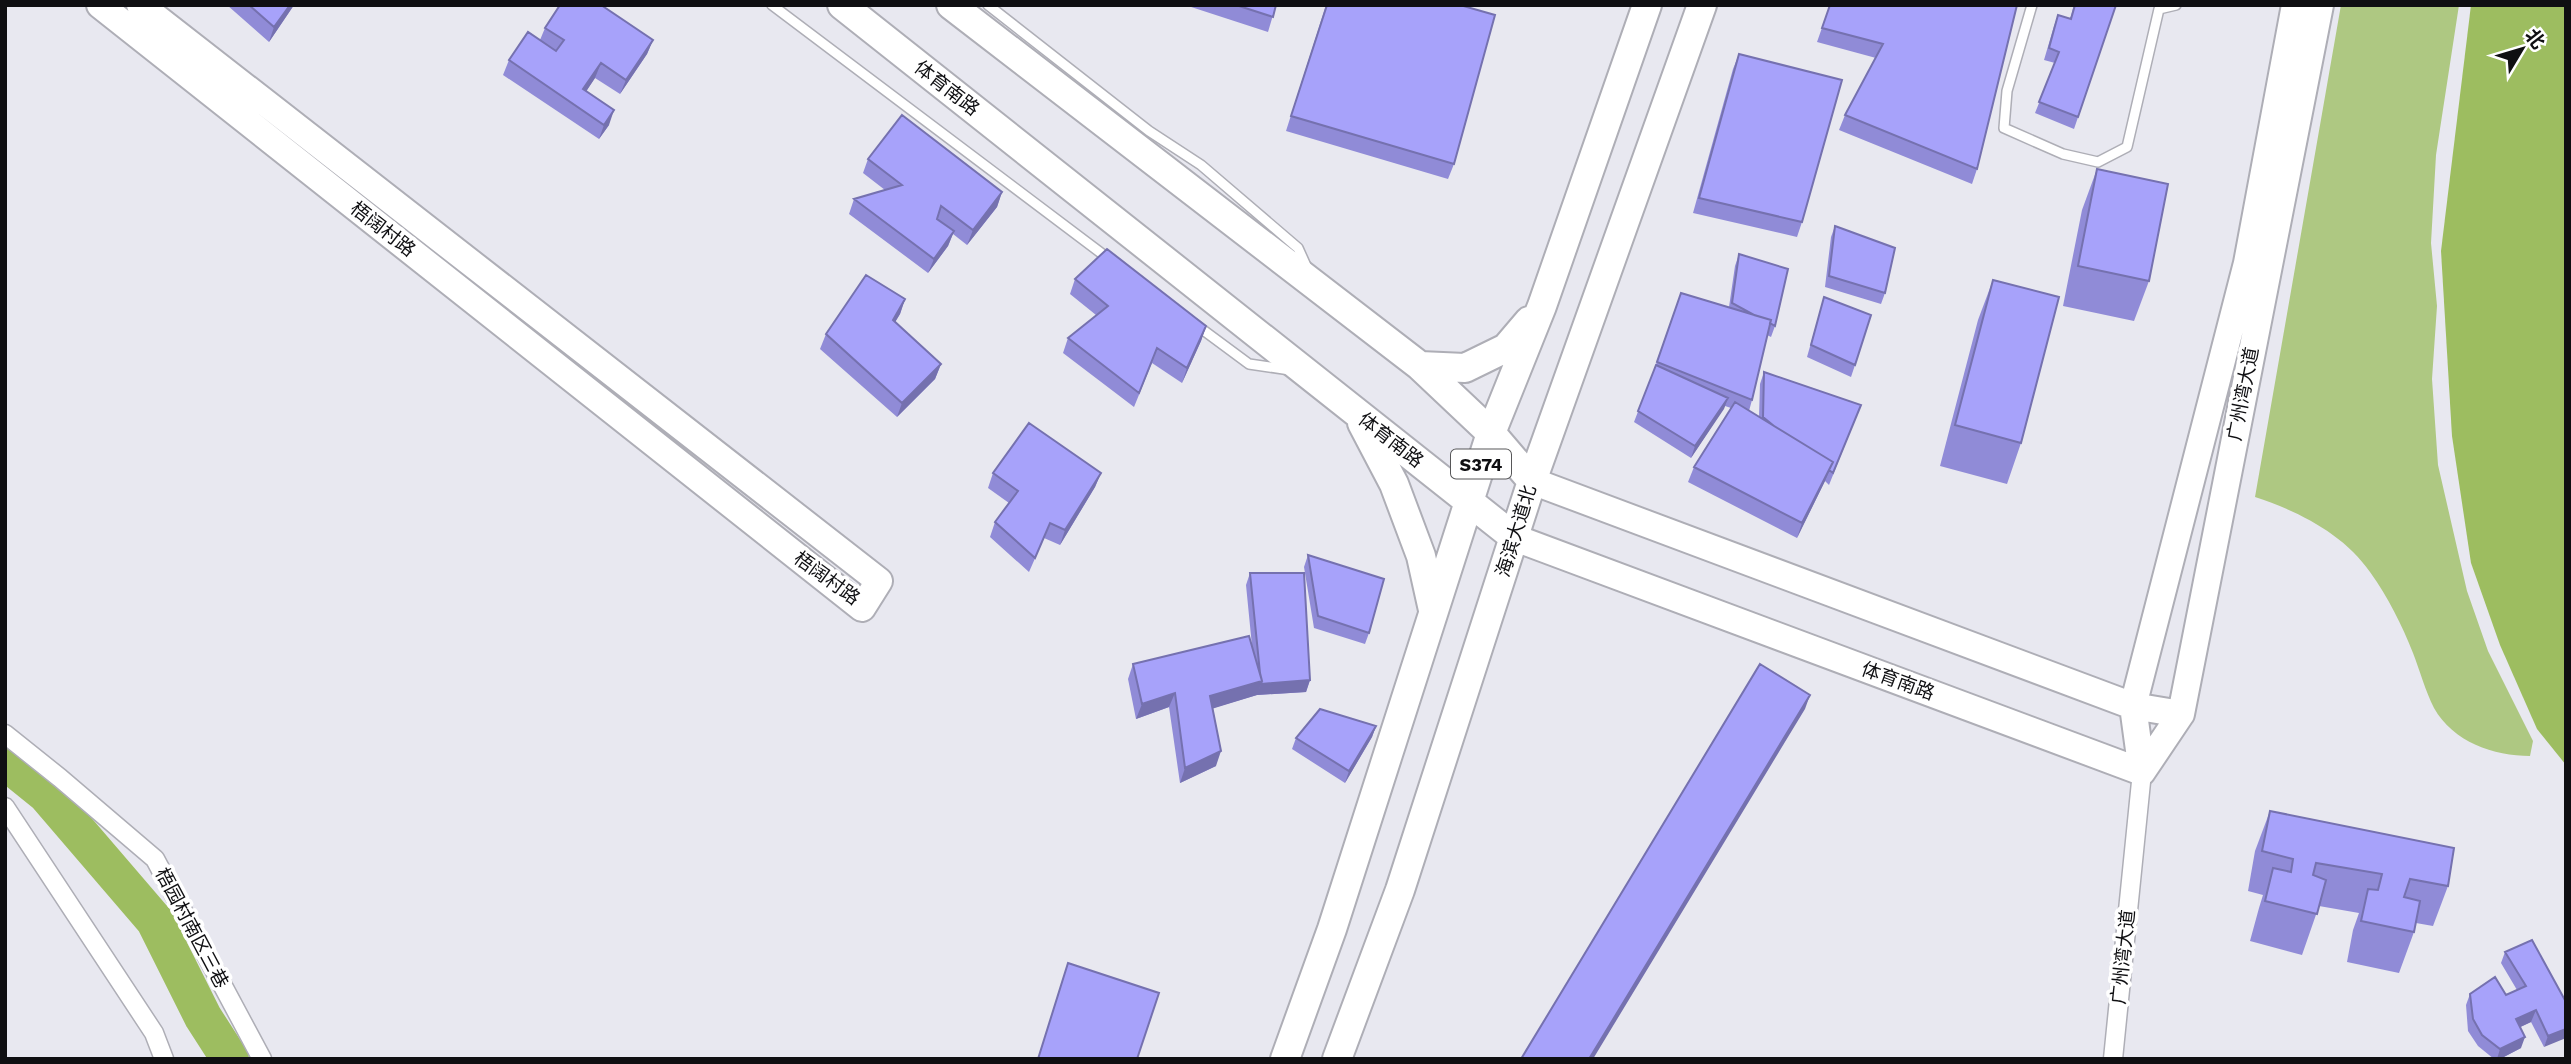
<svg xmlns="http://www.w3.org/2000/svg" width="2571" height="1064" font-family="'Work Sans','Noto Sans SC',sans-serif">
  <style>
    .green { fill: #aec882 }
    .water { fill: #9dbd60 }
    .lines { fill: none; stroke-linecap: round; stroke-linejoin: round }
    .river { stroke: #9dbd60; stroke-width: 38 }
    .lane-casing { stroke: #aeaeb6; stroke-width: 12 }
    .street-casing { stroke: #aeaeb6; stroke-width: 21 }
    .secondary-casing { stroke: #aeaeb6; stroke-width: 30 }
    .primary-casing { stroke: #aeaeb6; stroke-width: 32 }
    .lane { stroke: #fff; stroke-width: 9 }
    .street { stroke: #fff; stroke-width: 18 }
    .secondary { stroke: #fff; stroke-width: 26 }
    .primary { stroke: #fff; stroke-width: 28 }
    .wall { fill: #908bd7 }
    .shaded-wall { fill: #7571af }
    .building { fill: #a7a2fa; stroke: #7571af; stroke-width: 2 }
    .labels { text-anchor: middle; dominant-baseline: central; stroke-width: 7; stroke-linejoin: round; paint-order: stroke }
    .shield { fill: #fff; stroke: #575759; stroke-width: 2 }
    .shield-label { font-size: 18px; font-weight: bold; fill: #0f0f12 }
    .street-label { font-size: 19px; fill: #0f0f12; stroke: #fff }
  </style>
  <rect width="100%" height="100%" fill="#e8e8f0"/>
  <path class="green" d="M2341,5H2459L2436,155L2431,243L2437,306L2432,379L2438,465L2467,591L2488,651L2533,741L2530,756C2494,756 2453,742 2434,708C2425,690 2420,671 2413,653C2402,625 2388,597 2370,572C2344,534 2298,511 2255,497Z"/>
  <path class="water" d="M2471,5H2566V765L2537,729L2500,645L2471,563L2452,436L2441,251Z"/>
  <g class="lines">
    <path class="river" d="M5,761L46,794L155,921L203,1017L230,1059"/>
    <g class="lane-casing">
      <path id="lane" d="M772,5L1109,259
        M988,5L1149,131L1201,165L1298,248L1307,268
        M2032,5L2007,91L2004,128L2063,154L2098,162L2127,147L2159,9L2176,5
        M1195,324L1249,364L1290,370"/>
    </g>
    <g class="street-casing">
      <path id="street" d="M5,734L60,778L155,859L262,1059
        M5,807L154,1033L164,1059
        M2113,1059L2142,772"/>
    </g>
    <g class="secondary-casing">
      <path id="secondary" d="M100,5L862,608L879,581L140,5
        M1532,481L2133,706L2181,714
        M1515,538L2142,772
        M2142,772L2181,714L2320,5
        M2142,772L2133,706L2247,263L2295,5"/>
    </g>
    <g class="primary-casing">
      <path id="primary" d="M842,5L1515,538
        M951,5L1420,366L1491,433L1532,481
        M1420,366L1465,368L1506,348L1529,321
        M1362,423L1394,484L1421,556L1433,610
        M1285,1059L1332,929L1491,433L1542,306L1647,5
        M1337,1059L1400,890L1532,481L1702,5"/>
    </g>
    <use href="#lane" class="lane"/>
    <use href="#street" class="street"/>
    <use href="#secondary" class="secondary"/>
    <use href="#primary" class="primary"/>
  </g>
  <path class="wall" d="M227,5H294L269,42Z
    M1185,5H1276L1268,32Z
    M1326,5H1460L1454,164L1448,179L1286,131Z
    M1830,5H2017L1977,169L1972,184L1839,130L1845,115L1876,58L1817,42Z
    M2074,5H2116L2074,129L2035,113L2055,63L2044,60L2054,26L2058,15L2070,19Z
    M545,28L653,40L647,54L620,94L595,78L586,91L609,125L599,139L503,75L509,60L540,40Z
    M1739,54L1802,222L1797,237L1693,213L1733,69Z
    M868,159L1002,192L997,207L967,245L953,234L948,246L928,273L849,214L854,199L885,190L863,173Z
    M2097,169L2149,281L2134,321L2063,306L2082,210Z
    M1835,226L1885,293L1881,304L1825,287L1831,237Z
    M1739,254L1775,326L1771,337L1767,335L1752,400L1749,411L1759,417L1760,384L1764,372L1861,405L1829,485L1825,481L1797,538L1688,482L1694,467L1731,408L1725,406L1691,458L1634,422L1654,370L1681,293L1729,307L1735,266Z
    M1075,279L1206,326L1201,341L1182,383L1152,363L1134,407L1063,353L1068,338L1096,315L1070,294Z
    M1993,280L2021,443L2007,484L1940,466L1978,320Z
    M1824,297L1855,365L1851,377L1807,357Z
    M905,299L900,314L895,322L941,364L935,379L897,417L820,349L826,334Z
    M993,473H1101L1095,487L1060,545L1044,538L1029,572L990,537L995,522L1009,503L988,488Z
    M1308,555L1369,633L1365,644L1314,628L1304,567Z
    M1250,573L1310,680L1306,692L1257,695L1213,708L1216,766L1180,783L1169,707L1136,719L1128,679L1133,664L1252,646L1246,585Z
    M1376,726L1372,737L1345,783L1292,749L1296,738Z
    M2270,811L2448,886L2433,926L2416,923L2414,932L2399,973L2347,962L2353,930L2359,913L2319,906L2302,955L2250,941L2259,908L2263,895L2248,891L2255,851Z
    M2505,952L2566,1002L2544,1047L2531,1022L2520,1027L2521,1048L2500,1059H2494L2478,1046L2468,1031L2466,1005L2470,994L2506,995L2517,990L2501,963Z"/>
  <path class="shaded-wall" d="M290,5H294L269,42L274,27Z
    M653,40L647,54L620,94L626,80Z
    M601,63L595,78L578,104L583,89Z
    M614,110L609,125L599,139L604,125Z
    M1002,192L997,207L967,245L973,230Z
    M954,231L948,246L928,273L934,259Z
    M905,299L900,314L888,334L893,320Z
    M1206,326L1201,341L1182,383L1187,368Z
    M941,364L935,379L897,417L902,403Z
    M1728,398L1724,409L1691,458L1695,446Z
    M1833,462L1825,481L1797,538L1802,523Z
    M1101,473L1095,487L1060,545L1065,530Z
    M1310,680L1306,692L1257,695L1261,684Z
    M1262,681L1257,695L1205,711L1210,696Z
    M1175,693L1169,707L1136,719L1142,704Z
    M1810,695L1805,709L1593,1059H1589Z
    M1376,726L1372,737L1345,783L1349,771Z
    M1221,751L1216,766L1180,783L1185,768Z
    M2536,1010L2531,1022L2512,1031L2516,1019Z
    M2566,1029V1038L2544,1047L2548,1036Z
    M2525,1037L2521,1048L2500,1059H2497L2500,1049Z"/>
  <path class="building" d="M249,5H290L274,27Z
    M560,5H601L653,40L626,80L601,63L583,89L614,110L604,125L509,60L528,32L556,51L564,40L545,28Z
    M1236,5H1276L1273,17Z
    M1327,5H1460L1495,15L1454,164L1291,116Z
    M1830,5H2017L1977,169L1845,115L1883,44L1822,28Z
    M2075,5H2116L2078,117L2039,102L2059,52L2049,48L2058,15L2071,19Z
    M1739,54L1842,80L1802,222L1699,198Z
    M902,115L1002,192L973,230L941,206L937,219L954,231L934,259L854,199L902,185L868,159Z
    M2097,169L2168,184L2149,281L2078,266Z
    M1835,226L1895,248L1885,293L1829,276Z
    M1107,249L1206,326L1187,368L1157,348L1139,393L1068,338L1108,306L1075,279Z
    M1739,254L1788,269L1775,326L1770,323L1771,320L1754,315L1732,303Z
    M866,275L905,299L893,320L941,364L902,403L826,334Z
    M1993,280L2059,297L2021,443L1955,425Z
    M1681,293L1771,320L1752,400L1657,362Z
    M1824,297L1871,315L1855,365L1811,345Z
    M1656,365L1728,398L1695,446L1638,411Z
    M1764,372L1861,405L1833,473L1829,470L1833,462L1774,426L1763,417Z
    M1735,402L1833,462L1802,523L1694,467Z
    M1029,423L1101,473L1065,530L1050,523L1035,558L995,522L1018,491L993,473Z
    M1308,555L1384,579L1369,633L1318,616Z
    M1250,573H1304L1310,680L1261,684L1262,681L1260,673Z
    M1249,636L1262,681L1210,696L1221,751L1185,768L1175,693L1142,704L1133,664Z
    M1760,664L1810,695L1589,1059H1521Z
    M1320,709L1376,726L1349,771L1296,738Z
    M2270,811L2454,848L2448,886L2410,879L2404,897L2420,901L2414,932L2361,921L2368,889L2378,890L2382,874L2316,863L2313,875L2326,880L2317,914L2265,901L2273,868L2291,872L2293,859L2262,851Z
    M2532,940L2566,1002V1029L2548,1036L2536,1010L2516,1019L2525,1037L2500,1049L2482,1035L2473,1019L2470,994L2495,977L2506,995L2526,986L2505,952Z
    M1068,963L1159,993L1137,1059H1038Z"/>
  <g class="labels">
    <rect class="shield" x="1451" y="449.5" width="60" height="29" rx="5"/>
    <g class="shield-label">
      <text x="1481" y="464">S374</text>
    </g>
    <g class="street-label">
      <text transform="translate(947 88) rotate(38)">体育南路</text>
      <text transform="translate(383 229) rotate(38)">梧阔村路</text>
      <text transform="translate(2243 394) rotate(-79)">广州湾大道</text>
      <text transform="translate(1391 440) rotate(38)">体育南路</text>
      <text transform="translate(1516 531) rotate(-73)">海滨大道北</text>
      <text transform="translate(827 578) rotate(36)">梧阔村路</text>
      <text transform="translate(1898 681) rotate(20)">体育南路</text>
      <text transform="translate(192 928) rotate(62)">梧园村南区三巷</text>
      <text transform="translate(2123 957) rotate(-84)">广州湾大道</text>
    </g>
  </g>
  <rect width="2571" height="1064" fill="none" stroke="#0f0f12" stroke-width="14"/>
  <g transform="translate(2522 49) rotate(52)" stroke="#ffffff" stroke-width="5" paint-order="stroke">
  <path d="M0-5L12 26L0 18L-12 26Z" fill="#0f0f12"/>
  <text y="-10" font-size="19" font-weight="bold" text-anchor="middle" fill="#0f0f12">北</text>
  </g>
</svg>
